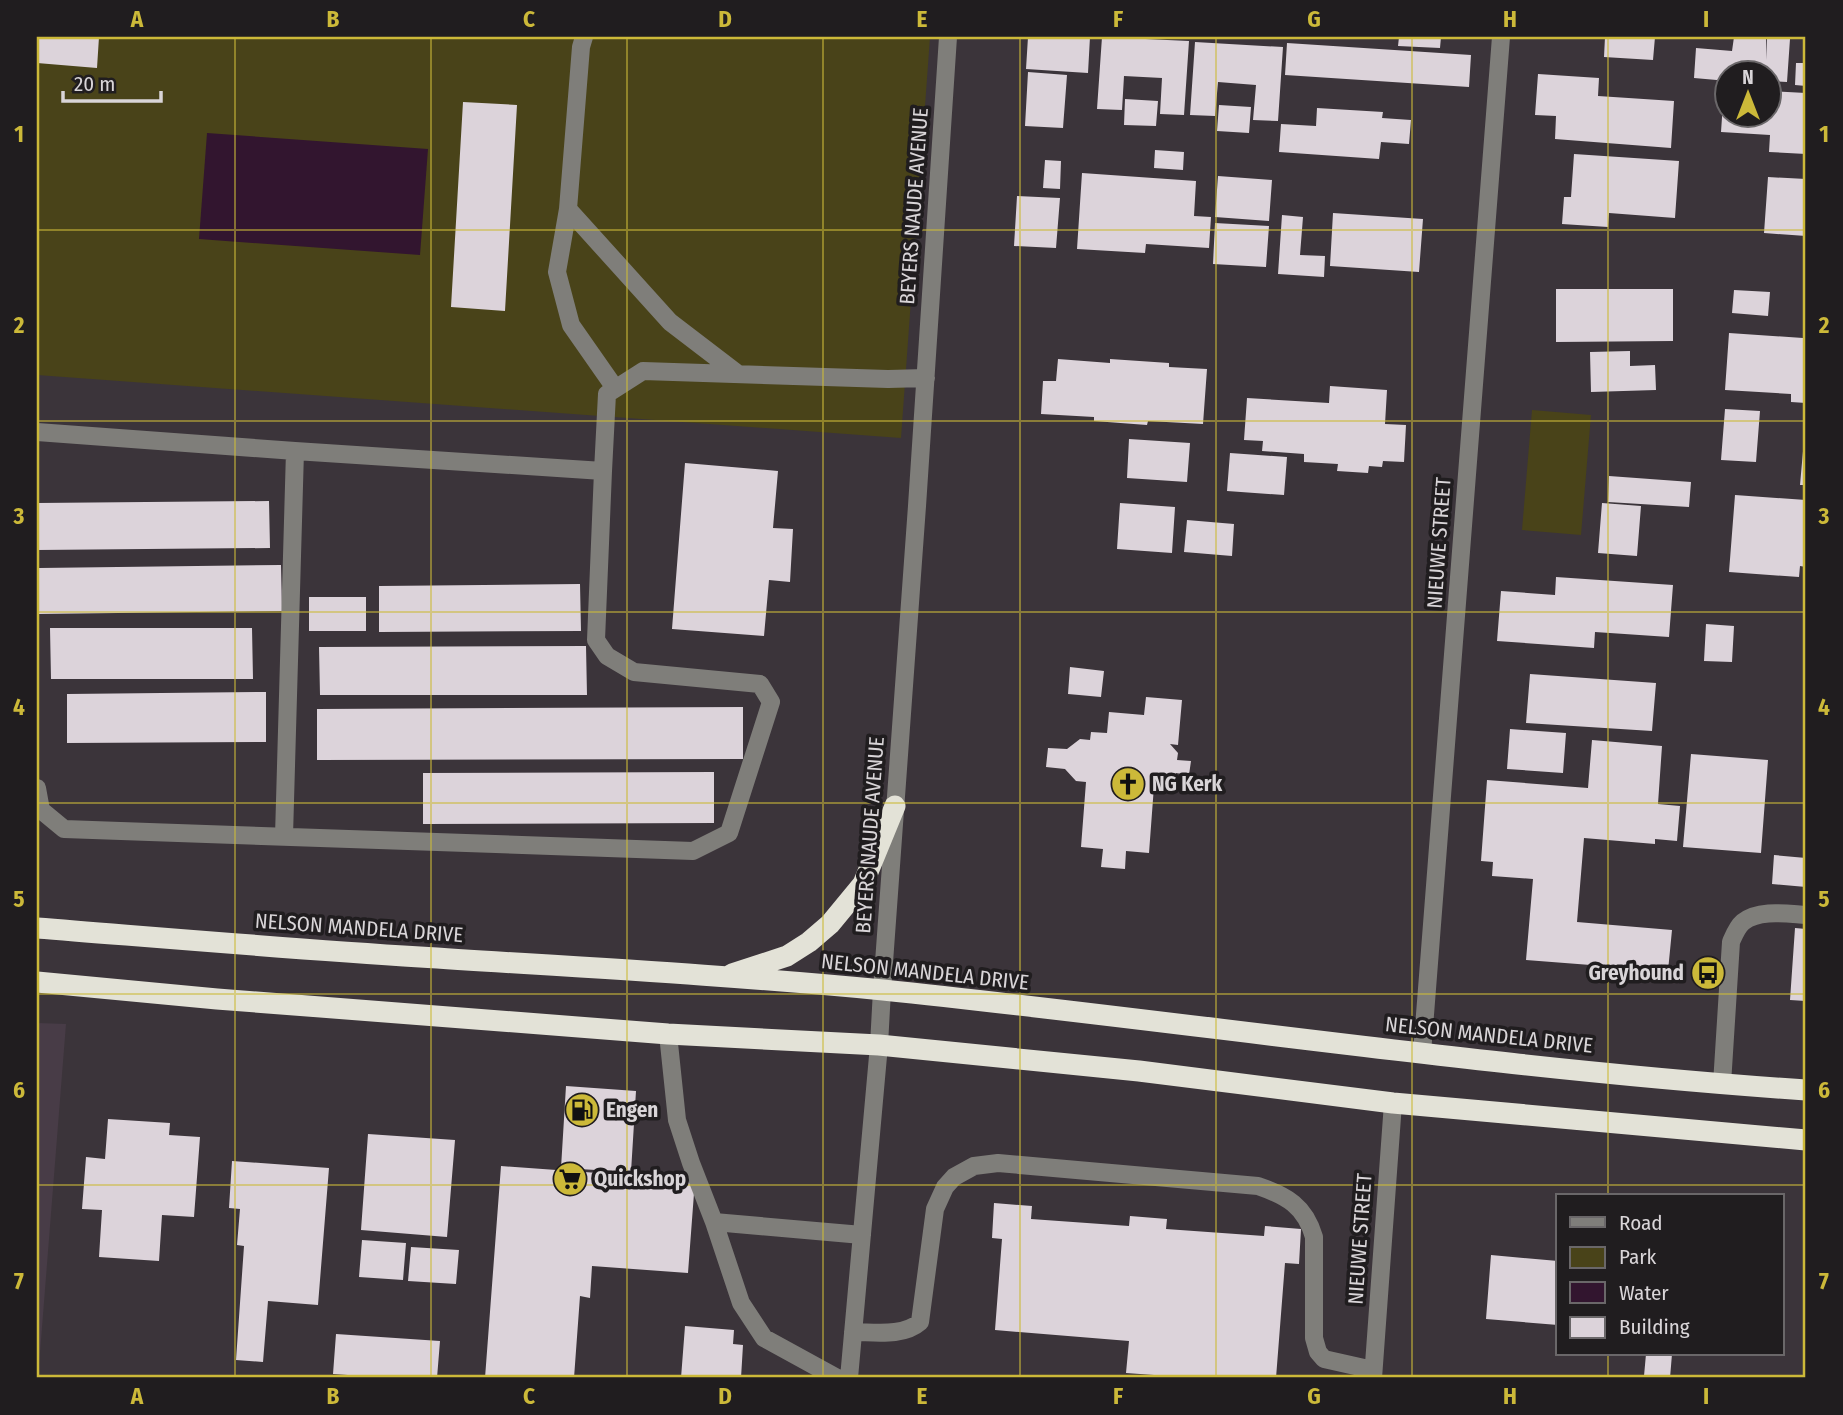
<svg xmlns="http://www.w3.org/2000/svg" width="1843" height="1415" font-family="'Fira Sans Condensed',sans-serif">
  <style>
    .built { fill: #483c47 }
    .green { fill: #494319 }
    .water { fill: #32152f }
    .building { fill: #dcd3da }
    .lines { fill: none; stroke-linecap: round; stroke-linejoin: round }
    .minor { stroke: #7f7e7a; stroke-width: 18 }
    .highway { stroke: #e3e2d7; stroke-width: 21 }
    .grid { fill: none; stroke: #ccb939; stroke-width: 2; stroke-opacity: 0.55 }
    .labels { text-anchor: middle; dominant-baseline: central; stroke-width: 7; stroke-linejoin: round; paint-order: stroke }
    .street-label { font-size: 21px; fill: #d9d5d8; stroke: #201d1f }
    .poi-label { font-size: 21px; font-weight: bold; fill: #d9d5d8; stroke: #201d1f; text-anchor: start }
    .neatline { fill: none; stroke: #ccb939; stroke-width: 2.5 }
    .grid-label { font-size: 23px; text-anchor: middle; font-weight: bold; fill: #ccb939 }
  </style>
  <rect width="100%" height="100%" fill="#3b343a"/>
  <path class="built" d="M37,1023L66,1024L38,1378H37Z"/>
  <path class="green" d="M37,37H930L901,438L37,375Z
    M1532,410L1591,415L1581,535L1522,530Z"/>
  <path class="water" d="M207,133L428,149L420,255L199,239Z"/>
  <path class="building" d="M37,37H99L97,68L37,63Z
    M1028,37H1090L1088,73L1026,69Z
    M1102,37L1189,41L1184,115L1160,114L1162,78L1124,76L1122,110L1097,109Z
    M1399,37H1441L1440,48L1398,46Z
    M1605,37H1655L1653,60L1604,57Z
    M1734,37H1766V60L1767,37L1790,39L1787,82L1770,81V74H1728V81L1694,78L1696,48L1732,51Z
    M1195,42L1283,47L1278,121L1253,120L1256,85L1218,82L1215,116L1190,115Z
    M1287,43L1471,55L1469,87L1285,75Z
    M1796,63H1806V86L1795,85Z
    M1028,72L1067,75L1063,128L1025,126Z
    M1538,74L1599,78L1598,96L1674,101L1671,148L1555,139L1556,116L1535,115Z
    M1724,88H1728V116H1770V91L1806,93V154L1769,152L1770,135L1721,132Z
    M1125,99L1158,101L1156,126L1124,125Z
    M463,102L517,105L505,311L451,307Z
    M1219,105L1251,107L1249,133L1217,131Z
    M1317,108L1383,112L1382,118L1411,120L1409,144L1381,142L1379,159L1279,152L1281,124L1316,126Z
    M1155,150L1184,152L1183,170L1154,168Z
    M1574,154L1679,161L1675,218L1609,213L1608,227L1562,224L1564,197H1571Z
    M1045,160L1061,161L1060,189L1043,188Z
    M1082,173L1196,181L1194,216L1211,217L1209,248L1146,244L1145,253L1077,249Z
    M1218,176L1272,180L1269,221L1215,217Z
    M1768,177L1806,179V236L1764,233Z
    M1017,196L1060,198L1056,248L1014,246Z
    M1333,213L1423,219L1419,272L1330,266Z
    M1282,215L1303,217L1300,255L1325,256L1324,277L1278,274Z
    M1215,223L1269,226L1266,267L1213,264Z
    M1556,289H1673V341L1556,342Z
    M1734,290L1770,292L1768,316L1732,313Z
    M1729,333L1803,338V342H1806V403L1791,402V394L1725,390Z
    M1630,351V366L1655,365L1656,390L1591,392L1590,352Z
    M1058,359L1110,363V359L1169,363V367L1207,369L1203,424L1148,421L1147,425L1094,421V417L1041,414L1043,381H1056Z
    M1330,386L1387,390L1385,424L1406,425L1404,462L1383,461L1382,467L1369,466L1368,473L1337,471L1338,464L1304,462V454L1262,451L1263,441L1244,440L1247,398L1329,403Z
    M1725,409L1760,411L1756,462L1721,460Z
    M1129,439L1190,443L1187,482L1127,478Z
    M1804,440L1806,441V485H1800Z
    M1230,453L1287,457L1284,495L1227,491Z
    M685,463L778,471L773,528L793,529L790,582L769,580L764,636L672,629Z
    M1609,476L1691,482L1689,507L1608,502Z
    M1735,495L1806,500V567L1800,566L1799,577L1729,572Z
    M269,501L270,548L37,550V503Z
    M1120,503L1175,507L1172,553L1117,549Z
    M1602,503L1641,506L1637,556L1598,553Z
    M1187,520L1234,524L1232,556L1184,552Z
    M281,565L282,611L39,614V568Z
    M1556,577L1673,585L1669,637L1595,632L1594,648L1497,641L1501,591L1555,595Z
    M580,584L581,631L379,632V586Z
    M309,597H366V631H309Z
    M1706,624L1734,626L1732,662L1704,661Z
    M50,628H252L253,679H51Z
    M586,646L587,695H320L319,647Z
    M1070,667L1104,671L1101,697L1068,694Z
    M1530,674L1656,683L1652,731L1526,723Z
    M266,692V742L67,743V694Z
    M1146,697L1182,700L1178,745L1170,744L1178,753L1177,760L1191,761L1189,775L1176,773V780L1166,787L1154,786L1149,853L1126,851L1125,869L1101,867L1103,849L1081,847L1086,782L1076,781L1065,769L1046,767L1048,748L1067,749L1080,739L1090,740L1091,732L1107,733L1109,712L1144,715Z
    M743,707V759L317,760V709Z
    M1510,729L1566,733L1563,773L1507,769Z
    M1592,740L1662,746L1658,804L1680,806L1677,841L1655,839V844L1584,838L1577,922L1672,930L1668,971L1526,960L1533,879L1492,876L1493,862L1481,861L1487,780L1588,788Z
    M1691,754L1768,760L1761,853L1683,847Z
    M714,772V823L423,824V773Z
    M1774,855L1806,858V887L1772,884Z
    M1795,928L1806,929V1001L1790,1000Z
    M566,1086L636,1091L631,1172L561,1168Z
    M108,1119L170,1123L169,1135L200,1137L194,1217L162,1215L159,1261L99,1257L102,1210L82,1209L86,1157L105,1159Z
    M368,1134L455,1140L447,1237L361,1230Z
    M232,1161L329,1168L318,1305L268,1301L263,1362L236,1360L244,1246L237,1245L240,1209L229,1208Z
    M501,1166L695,1180L688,1273L592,1266L590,1298L580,1296L574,1378H485Z
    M994,1203L1032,1206L1031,1219L1129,1226L1130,1216L1167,1219L1166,1229L1264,1236L1265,1226L1301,1229L1299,1264L1285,1263L1276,1378H1196L1126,1373L1129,1341L995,1330L1002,1239L992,1238Z
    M362,1240L406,1243L403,1280L359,1277Z
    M411,1247L459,1250L456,1284L408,1281Z
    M1491,1255L1558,1261V1325L1486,1319Z
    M685,1326L734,1330L733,1344L743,1345L741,1378H681Z
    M336,1334L440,1341L437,1378H392L333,1374Z
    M1646,1354H1672L1670,1378H1631L1632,1375L1644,1376Z"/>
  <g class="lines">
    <path class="minor" d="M584,37L581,47L568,209L670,322L738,374
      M568,209L557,272L571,325L615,388
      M37,432L295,451L603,471L596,640L607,656L634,672L760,684L771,702L729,833L693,851L64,829L41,810L37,788
      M603,471L607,394L643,371L888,379L926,378
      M284,836L295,451
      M668,1034L677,1120L691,1163L714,1222L741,1303L764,1338L837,1378
      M1422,1053L1501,37
      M1722,1084L1731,942C1734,935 1737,927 1743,922C1759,909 1788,914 1806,915
      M714,1222L862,1235
      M853,1332C874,1332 903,1337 920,1322L935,1209L945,1187L954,1177L974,1166L998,1163L1258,1186C1287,1196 1305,1206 1314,1237V1338L1318,1352L1324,1359L1373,1370
      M849,1378L879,1045L882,990L917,506L948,37
      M1373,1378L1393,1103"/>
    <path class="highway" d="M37,928C164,938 292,949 420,957C574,967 729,975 883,990C1191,1022 1497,1069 1806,1090
      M732,974L787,956L809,942L830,924L863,884L895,806
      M37,982L217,999L668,1034L879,1045L1139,1071L1393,1103L1806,1140"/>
  </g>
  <path class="grid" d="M235,37V1378M431,37V1378M627,37V1378M823,37V1378M1020,37V1378M1216,37V1378M1412,37V1378M1608,37V1196M37,230H1806M37,421H1806M37,612H1806M37,803H1806M37,994H1806M37,1185H1806M1608,1354V1378"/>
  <defs>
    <g id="church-disc" transform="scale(1.75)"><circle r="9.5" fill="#ccb939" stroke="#201d1f"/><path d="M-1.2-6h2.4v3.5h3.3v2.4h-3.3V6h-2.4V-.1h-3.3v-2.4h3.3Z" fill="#111"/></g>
    <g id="bus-disc" transform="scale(1.75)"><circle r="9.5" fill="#ccb939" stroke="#201d1f"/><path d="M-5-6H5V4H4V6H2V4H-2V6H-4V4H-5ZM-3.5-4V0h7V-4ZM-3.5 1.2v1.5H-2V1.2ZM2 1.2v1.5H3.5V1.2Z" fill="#111"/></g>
    <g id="fuel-disc" transform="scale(1.75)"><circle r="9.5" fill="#ccb939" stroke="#201d1f"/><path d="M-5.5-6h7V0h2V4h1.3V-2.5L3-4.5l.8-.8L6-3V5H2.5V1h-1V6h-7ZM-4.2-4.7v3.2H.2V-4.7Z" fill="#111"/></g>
    <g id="supermarket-disc" transform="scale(1.75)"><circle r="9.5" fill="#ccb939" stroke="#201d1f"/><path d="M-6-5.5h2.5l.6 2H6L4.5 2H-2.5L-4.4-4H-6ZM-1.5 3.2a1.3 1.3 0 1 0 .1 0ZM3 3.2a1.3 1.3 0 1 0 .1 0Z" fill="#111"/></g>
  </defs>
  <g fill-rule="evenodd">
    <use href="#church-disc" x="1128" y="784"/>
    <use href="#bus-disc" x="1708" y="973"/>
    <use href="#fuel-disc" x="582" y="1110"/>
    <use href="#supermarket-disc" x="570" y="1179"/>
  </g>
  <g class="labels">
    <g class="street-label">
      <text transform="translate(914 206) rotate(-86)">BEYERS NAUDE AVENUE</text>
      <text transform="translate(1439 543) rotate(-86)">NIEUWE STREET</text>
      <text transform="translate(870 835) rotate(-86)">BEYERS NAUDE AVENUE</text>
      <text transform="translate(359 928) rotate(4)">NELSON MANDELA DRIVE</text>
      <text transform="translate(925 972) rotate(6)">NELSON MANDELA DRIVE</text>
      <text transform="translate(1489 1035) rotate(6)">NELSON MANDELA DRIVE</text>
      <text transform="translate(1360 1239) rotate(-86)">NIEUWE STREET</text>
    </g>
    <g class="poi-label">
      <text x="1152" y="784">NG Kerk</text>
      <text x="1684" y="973" text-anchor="end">Greyhound</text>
      <text x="606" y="1110">Engen</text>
      <text x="594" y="1179">Quickshop</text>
    </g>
  </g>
  <rect width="1843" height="1415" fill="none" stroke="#201d1f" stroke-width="77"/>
  <rect x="1556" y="1194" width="228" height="161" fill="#201d1f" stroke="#6a6769" stroke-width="2"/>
  <rect x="1570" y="1217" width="35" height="10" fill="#7f7e7a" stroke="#6a6769" stroke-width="2"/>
  <text x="1619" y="1230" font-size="21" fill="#d9d5d8">Road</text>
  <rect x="1570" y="1247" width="35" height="21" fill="#494319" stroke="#6a6769" stroke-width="2"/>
  <text x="1619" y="1264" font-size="21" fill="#d9d5d8">Park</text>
  <rect x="1570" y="1282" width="35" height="21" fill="#32152f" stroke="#6a6769" stroke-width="2"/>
  <text x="1619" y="1300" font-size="21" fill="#d9d5d8">Water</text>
  <rect x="1570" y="1317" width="35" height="21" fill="#dcd3da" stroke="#6a6769" stroke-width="2"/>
  <text x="1619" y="1334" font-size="21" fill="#d9d5d8">Building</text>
  <g transform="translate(1748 94)"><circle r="33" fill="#201d1f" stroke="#6a6769" stroke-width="2"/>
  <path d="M0-5L12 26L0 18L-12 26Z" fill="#ccb939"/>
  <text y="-10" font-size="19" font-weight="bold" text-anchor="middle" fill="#d9d5d8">N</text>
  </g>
  <path d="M63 91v10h98v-10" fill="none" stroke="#d9d5d8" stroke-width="3.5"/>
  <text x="74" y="91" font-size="21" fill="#d9d5d8" stroke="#201d1f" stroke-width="5" paint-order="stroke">20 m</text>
  <rect x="38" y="38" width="1766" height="1338" class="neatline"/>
  <g class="grid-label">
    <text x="137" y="27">A</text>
    <text x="333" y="27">B</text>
    <text x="529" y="27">C</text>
    <text x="725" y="27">D</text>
    <text x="922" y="27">E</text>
    <text x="1118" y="27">F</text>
    <text x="1314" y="27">G</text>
    <text x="1510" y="27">H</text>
    <text x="1706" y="27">I</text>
    <text x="19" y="142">1</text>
    <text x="1824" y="142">1</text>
    <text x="19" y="333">2</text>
    <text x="1824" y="333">2</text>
    <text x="19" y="524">3</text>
    <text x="1824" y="524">3</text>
    <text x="19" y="715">4</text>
    <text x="1824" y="715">4</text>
    <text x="19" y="907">5</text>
    <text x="1824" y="907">5</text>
    <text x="19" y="1098">6</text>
    <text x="1824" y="1098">6</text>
    <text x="19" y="1289">7</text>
    <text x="1824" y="1289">7</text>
    <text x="137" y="1404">A</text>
    <text x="333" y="1404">B</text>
    <text x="529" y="1404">C</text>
    <text x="725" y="1404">D</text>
    <text x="922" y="1404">E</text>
    <text x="1118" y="1404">F</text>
    <text x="1314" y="1404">G</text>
    <text x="1510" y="1404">H</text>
    <text x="1706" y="1404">I</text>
  </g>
</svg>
